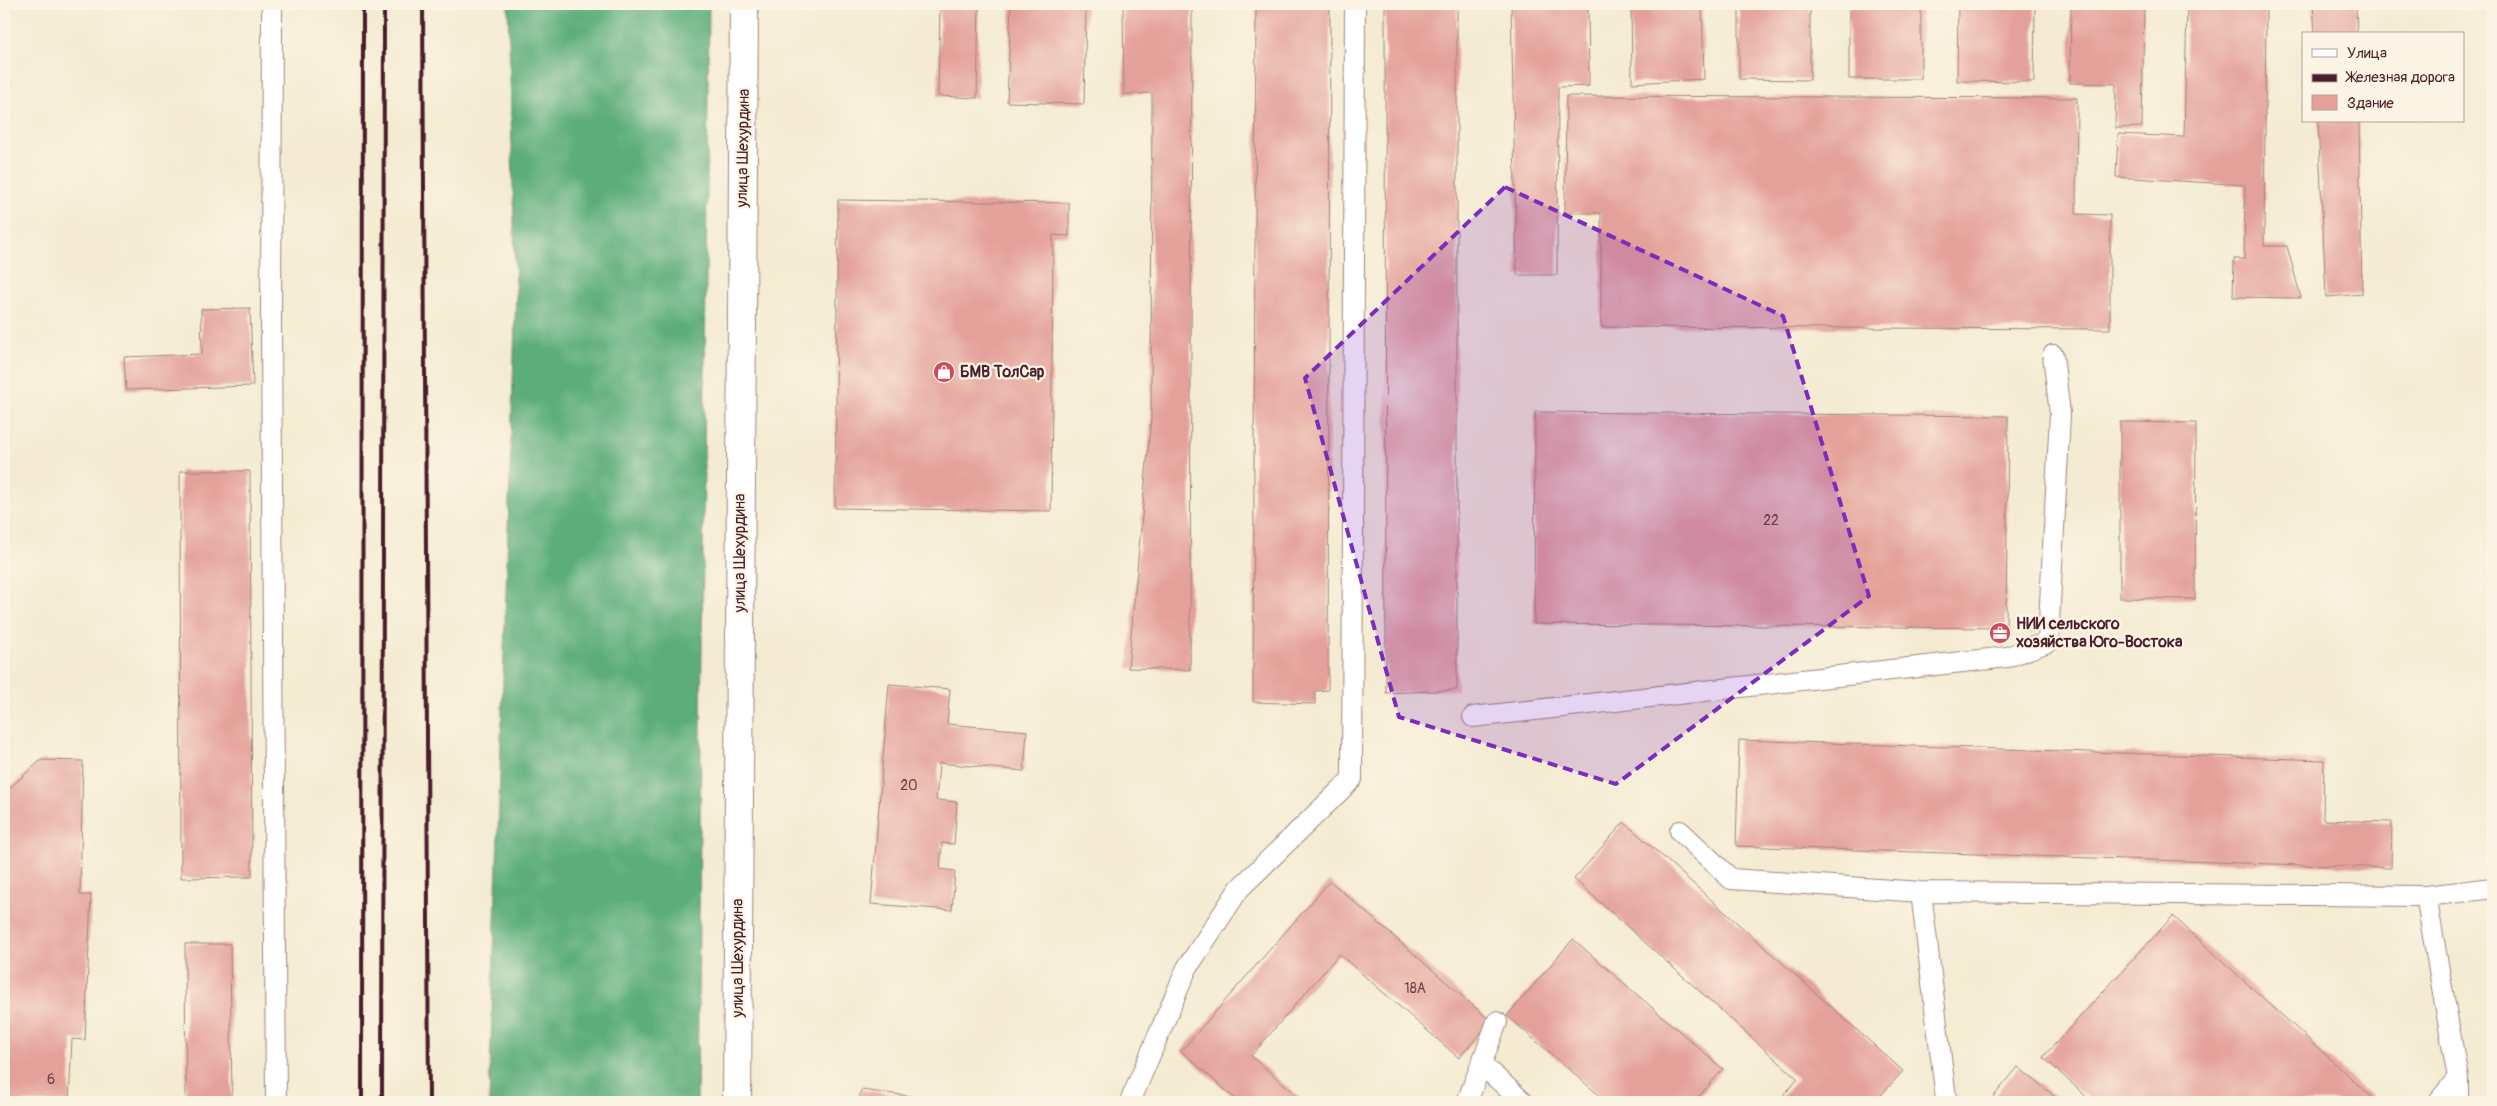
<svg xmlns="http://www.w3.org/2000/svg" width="2497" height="1106" font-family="Pangolin,sans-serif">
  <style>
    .forest { fill: #5cad7a; stroke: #536652 }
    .building { fill: #e4a199 }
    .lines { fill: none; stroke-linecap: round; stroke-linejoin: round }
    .lane-casing { stroke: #9f857e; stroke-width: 22 }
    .primary-casing { stroke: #9f857e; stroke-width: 30 }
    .lane { stroke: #fff; stroke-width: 20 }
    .primary { stroke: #fff; stroke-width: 28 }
    .rail { stroke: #4a1f2b; stroke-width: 4 }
    .marked { fill: #7b2cbf; fill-opacity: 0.2; stroke: #7b2cbf; stroke-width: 4; stroke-dasharray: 10 6; stroke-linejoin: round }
    .labels { text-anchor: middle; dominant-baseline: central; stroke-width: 4.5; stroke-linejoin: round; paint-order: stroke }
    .number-label { font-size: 14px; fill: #704046 }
    .street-label { font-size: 16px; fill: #4a1f2b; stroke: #fcf5e5 }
    .poi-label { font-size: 16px; font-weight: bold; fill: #4a1f2b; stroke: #fcf5e5; text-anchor: start }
  </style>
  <rect width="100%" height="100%" fill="#fcf5e5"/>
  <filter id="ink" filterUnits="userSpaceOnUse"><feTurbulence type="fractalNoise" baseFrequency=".02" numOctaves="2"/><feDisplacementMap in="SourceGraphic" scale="10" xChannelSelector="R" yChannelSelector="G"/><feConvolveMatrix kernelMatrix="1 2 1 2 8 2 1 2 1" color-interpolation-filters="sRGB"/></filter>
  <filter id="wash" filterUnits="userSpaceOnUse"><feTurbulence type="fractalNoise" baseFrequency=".0096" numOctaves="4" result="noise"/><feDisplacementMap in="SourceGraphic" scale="20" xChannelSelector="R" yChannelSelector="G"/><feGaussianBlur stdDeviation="1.12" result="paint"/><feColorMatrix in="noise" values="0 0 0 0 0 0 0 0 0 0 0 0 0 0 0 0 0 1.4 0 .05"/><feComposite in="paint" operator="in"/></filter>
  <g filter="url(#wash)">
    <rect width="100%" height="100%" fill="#f4ebd2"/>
    <path class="forest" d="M508,4H709L697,1102H489L516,293Z"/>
    <g id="blocks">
      <path class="building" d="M940,4H979L977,98L938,96Z
        M1011,4H1086L1084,104L1007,102Z
        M1123,4H1192L1190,670L1128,668L1151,418L1152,93L1124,94Z
        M1256,4H1330L1328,690L1315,691V704L1253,702Z
        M1385,4H1457V690L1386,693Z
        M1511,4H1588L1589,86L1558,87L1557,275H1517Z
        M1631,4H1702L1704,79L1632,83Z
        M1739,4H1810V80L1739,79Z
        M1849,4H1921V79H1849Z
        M1958,4H2035L2034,82L1957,81Z
        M2071,4H2144L2142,127L2115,128L2116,84L2070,83Z
        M2187,4H2266L2264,246H2287L2301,298L2233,297L2234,259H2244L2245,185L2116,177L2118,134L2184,137Z
        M2313,4H2356L2357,34H2315Z
        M1566,96L2077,98L2076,214L2110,215V329L1601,327V213H1565Z
        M2318,121H2359L2362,294L2326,297Z
        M838,200L1069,203V236L1053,235L1051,511L835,508Z
        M250,308L253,386L126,390L124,357L202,354L201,309Z
        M1535,412L2008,416L2006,628L1534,624Z
        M2120,422L2196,423L2195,599L2120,598Z
        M180,471H250L252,877L181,878Z
        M889,684L950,689L947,724L1027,731L1024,771L939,763L936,800L957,802L954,844L942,843L940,869L955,871L952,910L871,904Z
        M1739,740L2324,760L2323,820L2392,822L2391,868L1736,846Z
        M41,760L83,761L80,895H91L85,1040L72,1039L69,1102H4V793Z
        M1624,822L1903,1071L1875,1102H1777L1798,1079L1574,879Z
        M1330,881L1491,1021L1459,1058L1339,954L1251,1056L1305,1102H1239L1181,1051Z
        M2173,916L2373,1098L2369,1102H2092L2043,1057Z
        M1573,939L1723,1069L1694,1102H1607L1507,1016Z
        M185,944H230L232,1102H186Z
        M2018,1067L2062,1102H1989Z
        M861,1090L926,1098L925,1102H859Z"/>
    </g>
  </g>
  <g filter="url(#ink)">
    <use href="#blocks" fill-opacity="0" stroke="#9f857e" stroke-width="1"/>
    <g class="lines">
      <g class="lane-casing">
        <path id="lane" d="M272,4L271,329L276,1102
          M1473,717L2007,657L2048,642L2060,414L2053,355
          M1680,831L1731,879L1921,892L1946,1099
          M1921,892L2426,896L2493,888
          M2426,896L2458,1078V1102
          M1481,1064L1523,1102
          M1130,1102L1187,968L1239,889L1352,779L1355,4
          M1467,1102L1497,1022
          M2438,1102L2458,1078"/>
      </g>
      <g class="primary-casing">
        <path id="primary" d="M737,1102L744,4"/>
      </g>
      <use href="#lane" class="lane"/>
      <use href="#primary" class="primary"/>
      <path class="rail" d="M423,4L429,1102
        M362,1102L363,4
        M382,1102L384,4"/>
    </g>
  </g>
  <path class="marked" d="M1505,187L1783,316L1869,596L1616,784L1399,717L1305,378Z"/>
  <defs>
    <g id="shop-disc" transform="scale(1.125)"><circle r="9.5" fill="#d1495b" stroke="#fcf5e5"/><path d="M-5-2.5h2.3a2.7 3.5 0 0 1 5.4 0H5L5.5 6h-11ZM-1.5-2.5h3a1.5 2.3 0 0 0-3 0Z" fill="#fff"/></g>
    <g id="office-disc" transform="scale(1.125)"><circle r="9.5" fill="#d1495b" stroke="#fcf5e5"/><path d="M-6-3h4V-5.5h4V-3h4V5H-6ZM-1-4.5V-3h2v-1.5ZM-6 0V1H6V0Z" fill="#fff"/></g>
  </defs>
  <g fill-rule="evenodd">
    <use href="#shop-disc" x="944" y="372"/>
    <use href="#office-disc" x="2000" y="633"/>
  </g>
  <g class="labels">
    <g class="number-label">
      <text x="1771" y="520">22</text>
      <text x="909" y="785">20</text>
      <text x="1415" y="988">18А</text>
      <text x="51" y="1079">6</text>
    </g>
    <g class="street-label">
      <text transform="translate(743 148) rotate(-89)">улица Шехурдина</text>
      <text transform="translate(740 553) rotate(-90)">улица Шехурдина</text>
      <text transform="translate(738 958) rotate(-90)">улица Шехурдина</text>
    </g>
    <g class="poi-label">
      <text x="960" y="372">БМВ ТолСар</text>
      <text x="2016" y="624">НИИ сельского<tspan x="2016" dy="18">хозяйства Юго-Востока</tspan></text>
    </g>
  </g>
  <rect width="2497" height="1106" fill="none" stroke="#fcf5e5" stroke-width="20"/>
  <rect x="2302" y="32" width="162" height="90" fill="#fcf5e5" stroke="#b59f9b"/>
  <rect x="2312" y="49" width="25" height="8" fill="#ffffff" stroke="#b59f9b"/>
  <text x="2347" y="58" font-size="15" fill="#4a1f2b">Улица</text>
  <rect x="2312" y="74" width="25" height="8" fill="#4a1f2b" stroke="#b59f9b"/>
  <text x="2347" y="82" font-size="15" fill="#4a1f2b">Железная дорога</text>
  <rect x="2312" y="95" width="25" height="15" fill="#e4a199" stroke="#b59f9b"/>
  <text x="2347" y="108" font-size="15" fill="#4a1f2b">Здание</text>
</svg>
